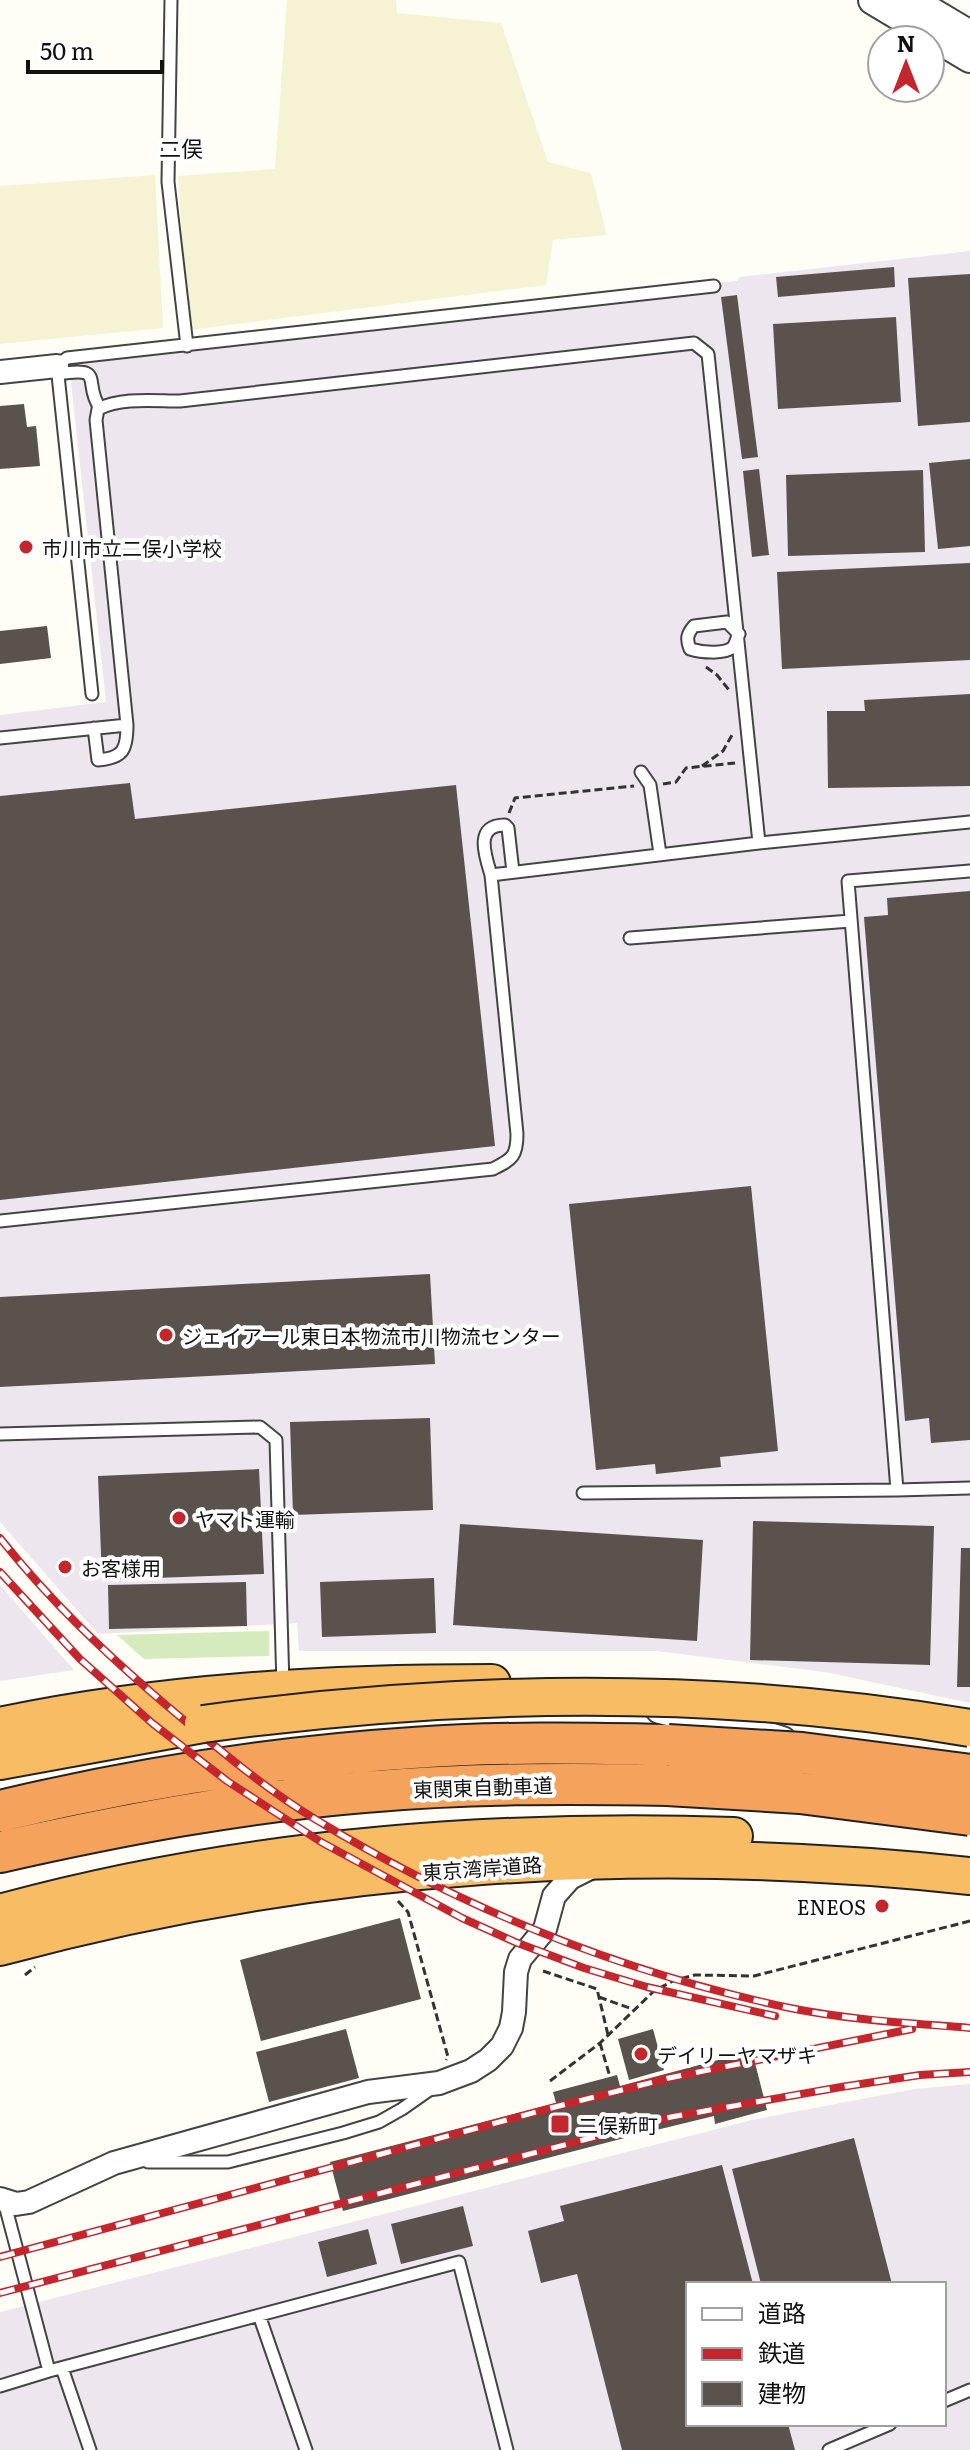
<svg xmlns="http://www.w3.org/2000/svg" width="970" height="2450" font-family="Literata,'Noto Sans JP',serif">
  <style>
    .industrial { fill: #eee6ef; fill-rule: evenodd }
    .farmland { fill: #f6f3d4 }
    .green { fill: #d5ebbd }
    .building { fill: #5a524d }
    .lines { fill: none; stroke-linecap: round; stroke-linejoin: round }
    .service-casing { stroke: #444; stroke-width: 15 }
    .minor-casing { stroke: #444; stroke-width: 26 }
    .tertiary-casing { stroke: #444; stroke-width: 32 }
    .trunk-casing { stroke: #222; stroke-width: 40 }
    .motorway-casing { stroke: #222; stroke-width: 44 }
    .path { stroke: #333; stroke-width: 3; stroke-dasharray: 8 4; stroke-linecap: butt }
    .service { stroke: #fff; stroke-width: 11 }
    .minor { stroke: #fff; stroke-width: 22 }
    .tertiary { stroke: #fff; stroke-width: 28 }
    .trunk { stroke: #f7bc64; stroke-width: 36 }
    .motorway { stroke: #f5a25d; stroke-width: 40 }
    .rail-casing { stroke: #c4262e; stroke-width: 8 }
    .rail { stroke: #fff; stroke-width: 5; stroke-dasharray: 15; stroke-linecap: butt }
    .trunk-bridge-casing { stroke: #222; stroke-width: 40; stroke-linecap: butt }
    .motorway-bridge-casing { stroke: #222; stroke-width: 44; stroke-linecap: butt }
    .trunk-bridge { stroke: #f7bc64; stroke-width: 36 }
    .motorway-bridge { stroke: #f5a25d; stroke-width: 40 }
    .poi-dot { fill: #c4262e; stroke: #fff; stroke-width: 3 }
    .labels { text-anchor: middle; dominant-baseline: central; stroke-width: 8; stroke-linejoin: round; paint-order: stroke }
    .poi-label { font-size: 20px; fill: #111; stroke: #fff; text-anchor: start }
    .street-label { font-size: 20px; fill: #111; stroke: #fff }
    .neighbourhood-label { font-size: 22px; fill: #111; stroke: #fff }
  </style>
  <rect width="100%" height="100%" fill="#fffdf5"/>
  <path class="industrial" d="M970,251V1703L825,1672L656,1651H299L297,1623L98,1634L0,1522V715L106,702L69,365L719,288L718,283L737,281L740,277Z
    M0,1585L74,1670L0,1681Z
    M970,2084V2450H0V2312L752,2120L914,2089ZM688,2284H944V2424H688Z"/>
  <path class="farmland" d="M287,0H396L397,13L501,23L548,162L591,173L607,235L553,240L546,285L189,330L178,176L275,169Z
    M155,175L163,328L0,344V186Z"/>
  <path class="green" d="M269,1631V1656L144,1659L117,1635Z"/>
  <path class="building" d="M894,267L895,287L778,297L776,277Z
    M970,274V422L918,426L908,278Z
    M737,295L758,457L742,459L721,297Z
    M896,317L901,402L778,409L773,324Z
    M24,404L27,427L36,426L40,466L0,469V406Z
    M970,459V546L938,549L929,463Z
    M759,469L769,555L752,557L743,471Z
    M923,470L925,552L788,556L786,475Z
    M970,563V660L782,669L777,572Z
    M47,626L51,658L0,664V631Z
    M970,694V786L828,788L827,711H865L864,700Z
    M130,783L135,819L456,785L495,1146L0,1200V796Z
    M970,891V1440L931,1443L929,1418L905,1421L864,917L888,915L887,898Z
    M751,1186L778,1451L720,1457L721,1467L656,1474L655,1464L596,1470L569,1204Z
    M430,1274L435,1364L0,1387V1297Z
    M430,1418L433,1510L293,1515L290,1422Z
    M259,1469L264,1574L102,1580L98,1476Z
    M753,1521L934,1526L930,1665L750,1660Z
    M460,1524L703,1540L697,1641L453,1625Z
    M961,1548H970V1687H957Z
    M434,1578L436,1633L322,1637L320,1582Z
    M246,1582L247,1626L109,1629L108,1585Z
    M400,1918L421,1999L261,2041L240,1960Z
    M346,2029L359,2078L269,2102L256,2052Z
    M653,2029L664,2070L629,2080L618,2039Z
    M752,2051L767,2110L715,2124L714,2116L640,2134L343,2211L330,2162L556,2103L553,2092L617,2075L620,2086Z
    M854,2138L892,2284H761L732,2169Z
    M722,2165L753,2284H688V2424H788L795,2450H622L577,2274L541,2283L528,2231L564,2221L560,2206Z
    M463,2206L473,2246L401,2264L391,2224Z
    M368,2229L377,2264L327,2277L318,2242Z"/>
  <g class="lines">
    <g class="service-casing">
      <path id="service" d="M171,0L168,182L187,346
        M58,374C107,366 82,382 100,408
        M727,622L739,634C737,638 735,645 733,647C724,655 700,652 690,649C686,639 687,634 694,626Z
        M92,694L57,366L67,358L714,286
        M94,728L98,760C123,758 127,750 127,725
        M0,738L127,725L96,420L98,409C122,397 154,401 180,401L694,343L708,354L759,843
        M641,772L650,785L660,854
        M970,871L848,881L897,1490L970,1488
        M491,875L759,843L970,822
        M630,938L851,921
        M0,1221L493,1169C512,1159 517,1157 517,1134L491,875C485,855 474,825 505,825L508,828L513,872
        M0,1434L260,1427L276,1440L283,1686
        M583,1493L897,1490
        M148,2162H228L343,2133L379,2122L402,2109L432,2088
        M4,2201L49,2371
        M259,2315L306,2450
        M62,2368L90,2450
        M0,2386L49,2371L459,2262L507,2450
        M944,2401L970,2390
        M829,2450L890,2424"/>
    </g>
    <g class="minor-casing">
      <path id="minor" d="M0,372L57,366
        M0,2199L16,2204L29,2202L114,2163L368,2092L439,2083L471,2071L488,2060L502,2046L511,2028L514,2012L516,1972L520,1959L545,1929L554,1896L570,1878L594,1866"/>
    </g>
    <g class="tertiary-casing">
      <path id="tertiary" d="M873,0L970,58
        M911,0L970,35
        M660,1709L735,1726L782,1741"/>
    </g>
    <g class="trunk-casing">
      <path id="trunk" d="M0,1726C162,1692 327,1683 492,1683
        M0,1761L203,1724
        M0,1913C238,1848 488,1828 734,1836
        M0,1947C316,1861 645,1841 970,1876"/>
    </g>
    <g class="motorway-casing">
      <path id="motorway" d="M0,1811C135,1779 274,1757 413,1748C498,1742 583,1743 668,1745
        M0,1852C120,1825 241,1802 364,1792C465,1783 566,1783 667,1785"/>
    </g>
    <path class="path" d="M706,667L717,675L729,690
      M702,766L723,751L732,735
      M663,784L676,782L686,768L735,763
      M509,813L515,798L634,786
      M398,1901L408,1912L448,2057L446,2060
      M543,1971L597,1989L608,2035
      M25,1975L35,1967
      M599,1997L632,2009
      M600,2043L610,2077
      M550,2081L600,2043L654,1991L675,1980L695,1975L754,1976L970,1921"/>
    <use href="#service" class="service"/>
    <use href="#minor" class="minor"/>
    <use href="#tertiary" class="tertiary"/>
    <use href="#trunk" class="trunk"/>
    <use href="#motorway" class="motorway"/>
    <g class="rail-casing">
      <path id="rail" d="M0,1538C50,1601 105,1653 166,1705C214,1745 261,1786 315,1819C463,1909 620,1972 790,2008C849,2020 910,2023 970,2028
        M0,1572L80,1659L152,1723L227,1781L321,1842L462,1918L515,1942L584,1968L647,1987L775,2016
        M0,2257L555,2107L669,2078L912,2029
        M0,2293L671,2117L841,2087L920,2075L970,2072"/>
    </g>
    <use href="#rail" class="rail"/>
    <g class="trunk-bridge-casing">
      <path id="trunk-bridge" d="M203,1724C457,1689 716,1685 970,1728"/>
    </g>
    <g class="motorway-bridge-casing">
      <path id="motorway-bridge" d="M668,1745L802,1753L970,1775
        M667,1785L800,1793L970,1815"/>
    </g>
    <use href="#trunk-bridge" class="trunk-bridge"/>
    <use href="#motorway-bridge" class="motorway-bridge"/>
  </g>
  <g class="poi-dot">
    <circle cx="26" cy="547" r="8"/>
    <circle cx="166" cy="1335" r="8"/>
    <circle cx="179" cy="1518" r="8"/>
    <circle cx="65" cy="1567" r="8"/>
    <circle cx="882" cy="1906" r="8"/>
    <circle cx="641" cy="2054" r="8"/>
    <rect x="550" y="2114" width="20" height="20" rx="4"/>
  </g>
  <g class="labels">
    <g class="poi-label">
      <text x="42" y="547">市川市立二俣小学校</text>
      <text x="182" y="1335">ジェイアール東日本物流市川物流センター</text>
      <text x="195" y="1518">ヤマト運輸</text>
      <text x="81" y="1567">お客様用</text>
      <text x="866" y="1906" text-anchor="end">ENEOS</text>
      <text x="657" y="2054">デイリーヤマザキ</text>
      <text x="578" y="2124">二俣新町</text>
    </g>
    <g class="street-label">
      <text transform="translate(483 1786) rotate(-2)">東関東自動車道</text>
      <text transform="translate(482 1867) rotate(-4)">東京湾岸道路</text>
    </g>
    <g class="neighbourhood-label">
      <text x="181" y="147">二俣</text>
    </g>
  </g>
  <rect x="686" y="2282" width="260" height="144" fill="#ffffff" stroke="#a0a0a0" stroke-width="2"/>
  <rect x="702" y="2308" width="40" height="12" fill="#ffffff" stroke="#a0a0a0" stroke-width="2"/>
  <text x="758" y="2322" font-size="24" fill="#111111">道路</text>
  <rect x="702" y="2348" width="40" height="12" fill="#c4262e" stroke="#a0a0a0" stroke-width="2"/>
  <text x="758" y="2362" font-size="24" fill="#111111">鉄道</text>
  <rect x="702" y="2382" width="40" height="24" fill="#5a524d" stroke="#a0a0a0" stroke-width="2"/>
  <text x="758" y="2402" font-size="24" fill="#111111">建物</text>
  <g transform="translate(906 64)"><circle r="38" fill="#ffffff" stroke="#a0a0a0" stroke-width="2"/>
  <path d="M0-6L14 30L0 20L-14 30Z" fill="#c4262e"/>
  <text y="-12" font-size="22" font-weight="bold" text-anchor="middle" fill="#111111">N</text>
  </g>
  <path d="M28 60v12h134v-12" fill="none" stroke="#111111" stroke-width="4"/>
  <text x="40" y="60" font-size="24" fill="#111111" stroke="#ffffff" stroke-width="6" paint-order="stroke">50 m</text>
</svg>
